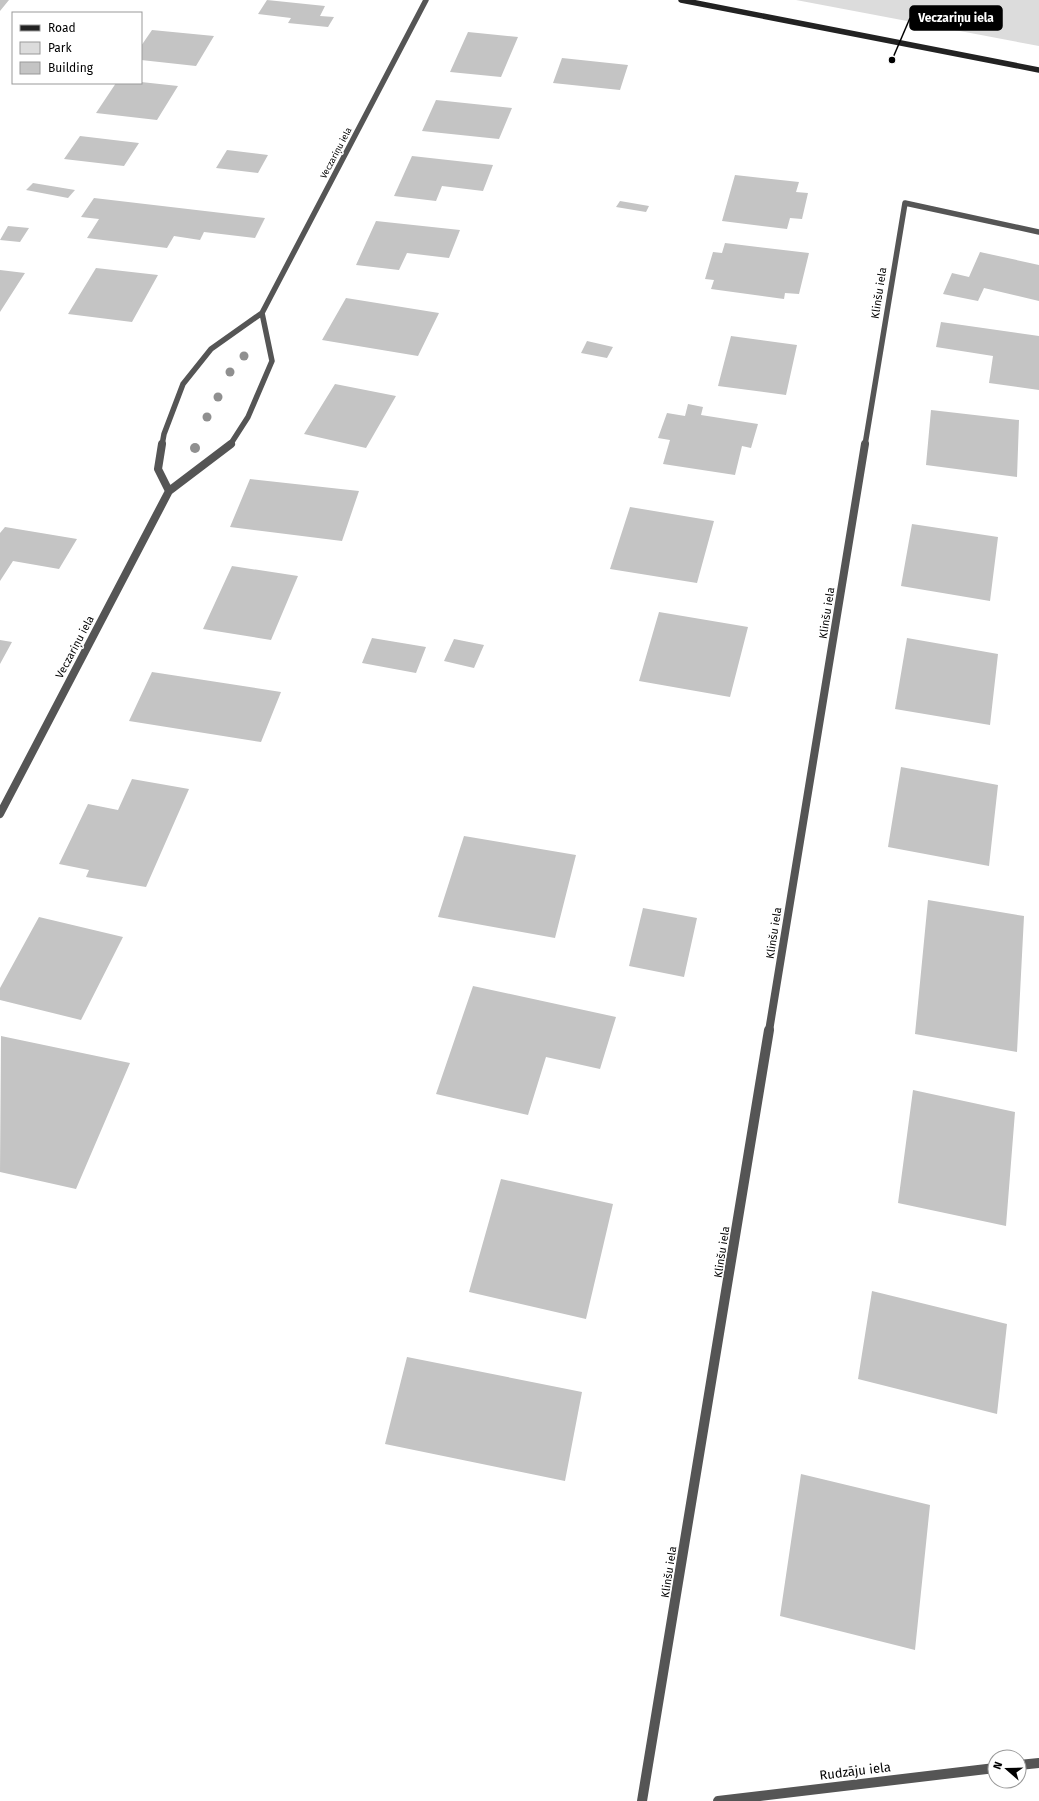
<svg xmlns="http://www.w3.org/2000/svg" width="1039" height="1801" font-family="'Fira Sans',sans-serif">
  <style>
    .green { fill: #dcdcdc }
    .building { fill: #c4c4c4 }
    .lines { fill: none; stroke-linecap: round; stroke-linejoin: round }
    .street-far2 { stroke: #555; stroke-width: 5.5 }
    .street-far1 { stroke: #555; stroke-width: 8 }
    .street { stroke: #555; stroke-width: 10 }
    .secondary { stroke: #222; stroke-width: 5.5 }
    .tree { fill: #8f8f8f }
    .labels { text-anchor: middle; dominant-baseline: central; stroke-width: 3; stroke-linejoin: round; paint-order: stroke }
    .far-street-label { font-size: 9px; fill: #000; stroke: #fff }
    .street-label { font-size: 11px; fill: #000; stroke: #fff }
    .near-street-label { font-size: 13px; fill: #000; stroke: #fff }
    .leader { fill: none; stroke: #000; stroke-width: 1.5 }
    .callout-dot { fill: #000; stroke: #fff; stroke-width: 1.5 }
    .callout { fill: #000; stroke: #000; stroke-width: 1.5 }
    .callout-label { font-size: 12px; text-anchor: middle; font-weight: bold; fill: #fff }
  </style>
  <rect width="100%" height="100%" fill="#fff"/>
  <path class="green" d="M796,0H1039V46Z"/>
  <path class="building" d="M0,0H9L0,11Z
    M267,0L325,6L320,16L334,17L328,27L288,23L291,18L258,14Z
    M152,30L214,36L196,66L141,60V46Z
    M468,32L518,37L501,77L450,72Z
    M562,58L628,65L620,90L553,83Z
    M141,82L178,86L157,120L96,113L116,83Z
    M436,100L512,108L499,139L422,131Z
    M80,136L139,143L124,166L64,159Z
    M227,150L268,155L258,173L216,168Z
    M412,156L493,165L483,191L442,186L436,201L394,196Z
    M735,175L799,182L796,192L808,193L802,219L790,218L787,229L722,221Z
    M33,183L75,190L68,198L26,190Z
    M94,198L265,218L255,238L204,232L200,240L174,236L167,248L87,238L99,219L81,217Z
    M620,201L649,206L646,212L616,207Z
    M376,221L460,230L449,258L407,253L399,270L356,265Z
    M8,226L29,228L20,242L0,240Z
    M725,243L809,253L799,294L785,293L784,299L711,289L714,280L705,279L713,252L722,253Z
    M980,252L1039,265V301L984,288L978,301L943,294L952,273L969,277Z
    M96,268L158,275L132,322L68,314Z
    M0,270L25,273L0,312Z
    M346,298L439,313L418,356L322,340Z
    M941,322L1039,336V390L989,383L993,356L936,347Z
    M731,336L797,345L786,395L718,386Z
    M587,341L613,347L607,358L581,353Z
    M335,384L396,396L366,448L304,434Z
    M688,404L703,407L701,415L758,424L751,448L742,446L735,475L663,464L670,440L658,438L667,413L685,416Z
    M931,410L1019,420L1017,477L926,465Z
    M250,479L359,491L342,541L230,527Z
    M630,507L714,521L697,583L610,569Z
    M912,524L998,537L990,601L901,586Z
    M5,527L77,539L59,569L13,561L0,581V533Z
    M232,566L298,576L271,640L203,629Z
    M659,612L748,627L730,697L639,681Z
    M372,638L426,647L416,673L362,663Z
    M907,638L998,654L990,725L895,709Z
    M454,639L484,645L474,668L444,661Z
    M0,640L12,642L0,664Z
    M152,672L281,692L261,742L129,721Z
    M901,767L998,785L989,866L888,847Z
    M132,779L189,789L146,887L86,877L89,870L59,864L88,804L118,810Z
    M464,836L576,855L555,938L438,917Z
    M928,900L1024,916L1017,1052L915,1034Z
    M643,908L697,918L684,977L629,966Z
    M39,917L123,937L81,1020L0,1000V988Z
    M473,986L616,1017L600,1069L546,1057L528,1115L436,1094Z
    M1,1036L130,1063L76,1189L0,1172Z
    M913,1090L1015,1112L1006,1226L898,1203Z
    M501,1179L613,1204L586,1319L469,1292Z
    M872,1291L1007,1324L997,1414L858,1379Z
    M407,1357L582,1392L565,1481L385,1444Z
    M801,1474L930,1505L915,1650L780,1616Z"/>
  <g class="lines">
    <path class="street-far2" d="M162,445L164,434L183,384L211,349L262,313L426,0
      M230,445L248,417L272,361L262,313
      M865,445L905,203L1039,232"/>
    <path class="street-far1" d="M162,444L158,469L169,491
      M0,814L169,491L231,444
      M769,1031L865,444"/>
    <path class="street" d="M1019,1765L1039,1763
      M642,1801L769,1030
      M718,1801L995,1768"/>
    <path class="secondary" d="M681,0L1039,70"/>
  </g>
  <g class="tree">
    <circle cx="244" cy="356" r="4.5"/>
    <circle cx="230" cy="372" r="4.5"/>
    <circle cx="218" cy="397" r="4.5"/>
    <circle cx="207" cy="417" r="4.5"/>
    <circle cx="195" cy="448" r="5"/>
  </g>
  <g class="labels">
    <g class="far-street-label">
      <text transform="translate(336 153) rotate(-62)">Veczariņu iela</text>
    </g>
    <g class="street-label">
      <text transform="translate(879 293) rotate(-81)">Klinšu iela</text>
      <text transform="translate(827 613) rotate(-81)">Klinšu iela</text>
      <text transform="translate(75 647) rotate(-62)">Veczariņu iela</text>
      <text transform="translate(774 933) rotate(-81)">Klinšu iela</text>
      <text transform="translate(722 1252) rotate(-81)">Klinšu iela</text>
      <text transform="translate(669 1572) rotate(-81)">Klinšu iela</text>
    </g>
    <g class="near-street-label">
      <text transform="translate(855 1771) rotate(-7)">Rudzāju iela</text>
    </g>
  </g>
  <path class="leader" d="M892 60L910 18"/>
  <circle class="callout-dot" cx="892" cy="60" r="4"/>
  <rect class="callout" x="910" y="6" width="92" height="24" rx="4"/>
  <g class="callout-label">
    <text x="956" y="22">Veczariņu iela</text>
  </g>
  <rect x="12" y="12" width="130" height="72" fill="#ffffff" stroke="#999999"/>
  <rect x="20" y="25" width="20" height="6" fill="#222222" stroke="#999999"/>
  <text x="48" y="32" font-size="12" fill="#000000">Road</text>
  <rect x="20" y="42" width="20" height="12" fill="#dcdcdc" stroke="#999999"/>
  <text x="48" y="52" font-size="12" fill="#000000">Park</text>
  <rect x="20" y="62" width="20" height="12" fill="#c4c4c4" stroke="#999999"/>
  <text x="48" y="72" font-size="12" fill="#000000">Building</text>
  <g transform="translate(1007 1769) rotate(290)"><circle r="19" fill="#ffffff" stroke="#999999"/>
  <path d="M0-3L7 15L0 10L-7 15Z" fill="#000000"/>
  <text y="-6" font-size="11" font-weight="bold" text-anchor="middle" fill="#000000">N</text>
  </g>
</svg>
